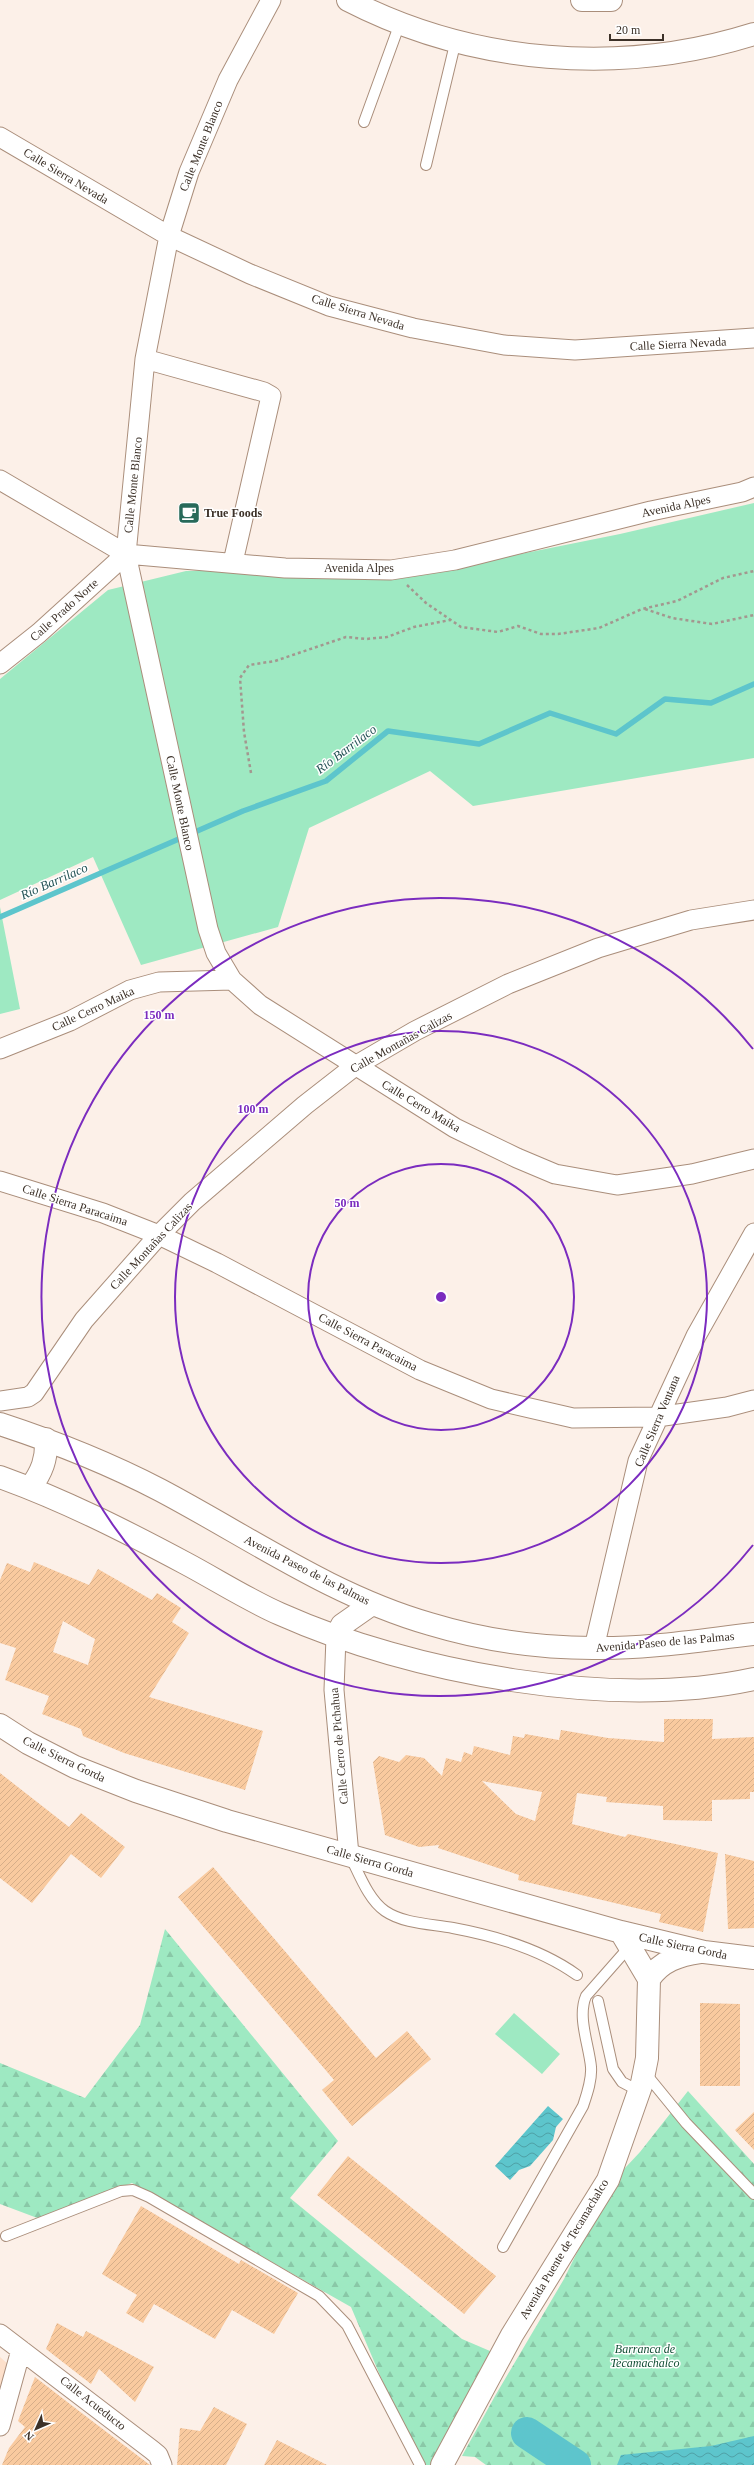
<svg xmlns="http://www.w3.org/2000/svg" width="754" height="2465" font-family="Georgia,serif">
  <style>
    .built { fill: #fde0cb }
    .forest { fill: url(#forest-firs) }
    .garden { fill: #9ee9c2 }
    .water { fill: url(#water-waves) }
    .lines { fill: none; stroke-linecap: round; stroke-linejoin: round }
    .stream { stroke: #5dc5cc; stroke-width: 5.5 }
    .river { stroke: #5dc5cc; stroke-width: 32 }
    .building { fill: url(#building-hatch); fill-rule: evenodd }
    .lane-casing { stroke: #aa8e7b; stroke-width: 12 }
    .street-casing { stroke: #aa8e7b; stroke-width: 21 }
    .secondary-casing { stroke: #aa8e7b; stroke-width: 24 }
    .path { stroke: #a3978f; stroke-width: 2.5; stroke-dasharray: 3 3; stroke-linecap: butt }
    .lane { stroke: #fff; stroke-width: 10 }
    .street { stroke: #fff; stroke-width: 19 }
    .secondary { stroke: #fff; stroke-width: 22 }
    .ring { fill: none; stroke: #7b2cbf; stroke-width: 2 }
    .labels { text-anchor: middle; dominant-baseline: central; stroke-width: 3; stroke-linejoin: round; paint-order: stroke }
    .street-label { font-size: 12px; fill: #3c3128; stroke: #fff }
    .poi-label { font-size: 12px; font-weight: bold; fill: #3c3128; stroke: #fff; text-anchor: start }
    .park-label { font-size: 12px; font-style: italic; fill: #124f35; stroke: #fff }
    .water-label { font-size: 13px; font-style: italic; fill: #265457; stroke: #fff }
    .centre { fill: #7b2cbf; stroke: #fff; stroke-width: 2 }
    .ring-label { font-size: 12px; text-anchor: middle; font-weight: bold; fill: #7b2cbf; stroke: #fff; stroke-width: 3; stroke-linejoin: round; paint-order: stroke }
  </style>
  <defs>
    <pattern id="forest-firs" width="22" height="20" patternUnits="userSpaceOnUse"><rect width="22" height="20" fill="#9ee9c2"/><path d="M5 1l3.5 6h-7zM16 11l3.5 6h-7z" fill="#89c8a7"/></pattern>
    <pattern id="water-waves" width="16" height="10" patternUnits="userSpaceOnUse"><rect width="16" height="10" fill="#5dc5cc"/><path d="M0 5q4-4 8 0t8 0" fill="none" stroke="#4ea1a6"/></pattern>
    <pattern id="building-hatch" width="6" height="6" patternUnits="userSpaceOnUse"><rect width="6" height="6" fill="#f9ca9f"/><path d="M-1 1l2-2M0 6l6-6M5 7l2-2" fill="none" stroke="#d6ae89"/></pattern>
  </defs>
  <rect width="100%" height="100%" fill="#fcf0e8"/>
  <path class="built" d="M0,2357L8,2364L0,2404Z"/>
  <path class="forest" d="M165,1929L338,2141L290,2198L462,2339L504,2357L445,2465H418L351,2307L132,2183L40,2219L0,2204V2063L85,2098L140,2025Z
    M688,2091L754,2164V2465H486L475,2457L462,2456L495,2396L564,2279L611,2183L640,2152Z"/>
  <path class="garden" d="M754,503V758L473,806L430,771L309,828L278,927L141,965L93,857L0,900V679L108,590L186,571L456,567L620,534Z
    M0,907L20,1009L0,1014Z
    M514,2013L560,2054L542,2074L495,2034Z"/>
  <path class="water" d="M548,2106L563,2119L556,2127L553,2140L530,2166L519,2170L510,2180L495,2166Z
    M754,2436V2465H617L621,2455L711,2446Z"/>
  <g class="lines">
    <path class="stream" d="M0,917L243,811L326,781L388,731L479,744L550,713L616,734L665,699L711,703L754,684"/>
    <path class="river" d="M527,2433L575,2465"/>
  </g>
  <path class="building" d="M34,1562L89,1585L98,1569L152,1600L157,1593L181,1608L172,1622L189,1633L149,1697L263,1731L245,1790L124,1753L83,1736L81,1729L42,1714L49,1696L5,1680L16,1648L0,1643V1580L7,1563L30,1572ZM63,1621L95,1639L88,1665L53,1652Z
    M664,1719H713L712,1739L754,1737V1792H750V1799L712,1800V1821L663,1820V1806L606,1802L607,1797L577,1793L572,1824L625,1837L628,1834L718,1853L703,1932L659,1922L661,1914L518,1880L519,1875L438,1848L439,1845L419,1847L385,1835L373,1762L379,1756L399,1762L406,1755L424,1758L442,1776L446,1758L461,1762L464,1752L472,1755L474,1746L510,1755L513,1736L524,1738L525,1734L559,1740L561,1730L608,1738L664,1742ZM482,1781L542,1792L535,1821L516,1814Z
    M0,1773L69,1827L81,1813L125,1847L101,1878L71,1854L32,1903L0,1878Z
    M725,1854L754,1861V1928L728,1929Z
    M213,1867L376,2058L407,2031L431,2059L352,2126L322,2090L334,2080L178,1897Z
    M700,2003L740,2004V2086H700Z
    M754,2112V2150L735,2130Z
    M348,2156L496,2276L464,2314L317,2195Z
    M141,2206L239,2264L241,2260L298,2293L274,2334L232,2310L215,2339L154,2304L143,2323L126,2313L137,2295L102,2274Z
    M57,2323L83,2337L86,2331L154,2367L135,2402L99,2369L91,2384L46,2349Z
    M35,2377L79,2411L150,2465H2L9,2448L25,2427L18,2421Z
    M214,2407L247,2424L226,2465H177L180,2428L200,2431Z
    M277,2440L327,2465H264Z"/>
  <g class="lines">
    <g class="lane-casing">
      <path id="lane" d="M364,122L400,23
        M426,165L456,40
        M351,1858C360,1876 369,1900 385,1911C404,1924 432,1924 453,1928C496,1936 541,1949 577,1975
        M598,2001L613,2069L622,2082L639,2091
        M646,2074L686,2123L754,2194
        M6,2236L121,2191L133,2190L149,2197L319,2296L347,2325L420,2465
        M503,2247L583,2106C587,2094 592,2080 591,2067C589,2045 577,2017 586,1996L630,1946"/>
    </g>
    <g class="street-casing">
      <path id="street" d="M271,0L228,80L189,172L169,236L145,359L126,554L208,929L216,953L232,980L260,1005L455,1128L517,1158L555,1174L617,1185L692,1174L754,1159
        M0,137L169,236L250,274L329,306L413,328L504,345L575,350L754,338
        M145,359L264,392L271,396L233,562
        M0,480L126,554L285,568L391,570L455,560L651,511L742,492L754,487
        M0,664L39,633L126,554
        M0,1049L70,1021L130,990L159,982L232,980
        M0,1181L103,1213L159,1235L217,1263L420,1370L491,1399L573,1418L657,1417L727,1407L754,1400
        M0,1401L28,1397L34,1393L84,1320L159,1235L192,1202L305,1105L355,1066L415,1031L508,984L598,948L691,920L754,910
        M336,1637L334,1690L349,1855
        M594,1648L638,1461L696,1336L754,1233
        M0,2334L152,2450L158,2455L162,2465
        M0,2426L21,2350"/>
    </g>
    <g class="secondary-casing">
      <path id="secondary" d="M348,0C472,64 621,76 754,34
        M582,0H611
        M0,1424C55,1442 108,1463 160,1490C249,1537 332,1596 430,1624C483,1640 539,1648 593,1648C647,1649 701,1640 754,1634
        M0,1477C64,1500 125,1531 185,1563C217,1580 248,1600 280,1614C412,1673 612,1710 754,1679
        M30,1488C42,1472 47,1459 46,1439
        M336,1637L342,1625L372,1604
        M0,1725L28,1743L75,1767L136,1791L227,1821L621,1932L704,1952L754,1958
        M649,1979C661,1961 679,1955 700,1952
        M442,2465L512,2335L608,2180L642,2083L647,2058L649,1979L621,1932"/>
    </g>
    <path class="path" d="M407,585L426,603L461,627L498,632L518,626L541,634H558L599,628L642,609L677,601L723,578L754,571
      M645,609L672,618L712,624L754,615
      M251,773L244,732L240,678L249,665L275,661L346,637L366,639L387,637L414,627L450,620"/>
    <use href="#lane" class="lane"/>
    <use href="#street" class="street"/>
    <use href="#secondary" class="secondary"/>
  </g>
  <g class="ring">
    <circle cx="441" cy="1297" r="133"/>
    <circle cx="441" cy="1297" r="266"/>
    <path d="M753 1545A399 399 0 1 1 753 1049"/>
  </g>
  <defs>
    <g id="cafe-square" transform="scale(1.15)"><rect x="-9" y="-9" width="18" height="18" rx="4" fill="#276a5a" stroke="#fff"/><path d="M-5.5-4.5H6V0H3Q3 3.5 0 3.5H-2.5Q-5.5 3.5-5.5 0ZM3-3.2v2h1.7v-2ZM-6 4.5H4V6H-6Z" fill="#fff"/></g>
  </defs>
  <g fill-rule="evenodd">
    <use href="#cafe-square" x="189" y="513"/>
  </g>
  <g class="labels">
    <g class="street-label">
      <text transform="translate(201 146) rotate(-68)">Calle Monte Blanco</text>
      <text transform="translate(66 176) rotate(31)">Calle Sierra Nevada</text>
      <text transform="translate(358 312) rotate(17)">Calle Sierra Nevada</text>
      <text transform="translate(678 344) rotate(-3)">Calle Sierra Nevada</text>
      <text transform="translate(133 485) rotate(-84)">Calle Monte Blanco</text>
      <text transform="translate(676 506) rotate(-12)">Avenida Alpes</text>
      <text x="359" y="568">Avenida Alpes</text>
      <text transform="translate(64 610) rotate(-42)">Calle Prado Norte</text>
      <text transform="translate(180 803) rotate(78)">Calle Monte Blanco</text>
      <text transform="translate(93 1009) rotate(-25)">Calle Cerro Maika</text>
      <text transform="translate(401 1042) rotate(-29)">Calle Montañas Calizas</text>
      <text transform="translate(421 1106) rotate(31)">Calle Cerro Maika</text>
      <text transform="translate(75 1205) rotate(18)">Calle Sierra Paracaima</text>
      <text transform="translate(151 1246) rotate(-47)">Calle Montañas Calizas</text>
      <text transform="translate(368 1342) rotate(28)">Calle Sierra Paracaima</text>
      <text transform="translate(657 1421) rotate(-67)">Calle Sierra Ventana</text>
      <text transform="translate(307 1570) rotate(27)">Avenida Paseo de las Palmas</text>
      <text transform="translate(665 1642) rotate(-5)">Avenida Paseo de las Palmas</text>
      <text transform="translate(339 1746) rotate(-95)">Calle Cerro de Pichahua</text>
      <text transform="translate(64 1759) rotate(26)">Calle Sierra Gorda</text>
      <text transform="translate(370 1861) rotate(16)">Calle Sierra Gorda</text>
      <text transform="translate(683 1946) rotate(12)">Calle Sierra Gorda</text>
      <text transform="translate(564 2249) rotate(-59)">Avenida Puente de Tecamachalco</text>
      <text transform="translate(93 2403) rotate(38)">Calle Acueducto</text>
    </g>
    <g class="poi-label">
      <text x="204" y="513">True Foods</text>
    </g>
    <g class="park-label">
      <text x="645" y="2349">Barranca de<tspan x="645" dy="14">Tecamachalco</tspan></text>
    </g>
    <g class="water-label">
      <text transform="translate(346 749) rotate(-37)">Río Barrilaco</text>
      <text transform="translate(54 881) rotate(-24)">Río Barrilaco</text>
    </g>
  </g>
  <circle cx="441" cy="1297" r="6" class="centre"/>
  <g class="ring-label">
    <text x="159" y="1019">150 m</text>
    <text x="253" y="1113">100 m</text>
    <text x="347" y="1207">50 m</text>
  </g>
  <g transform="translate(36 2429) rotate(225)" stroke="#ffffff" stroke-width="3" paint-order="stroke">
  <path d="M0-3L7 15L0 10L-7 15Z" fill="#3c3128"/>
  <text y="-6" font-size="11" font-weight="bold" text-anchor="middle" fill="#3c3128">N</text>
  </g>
  <path d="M610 34v6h53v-6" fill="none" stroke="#3c3128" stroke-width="2"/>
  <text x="616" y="34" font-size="12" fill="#3c3128" stroke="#ffffff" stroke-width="3" paint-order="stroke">20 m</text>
</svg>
